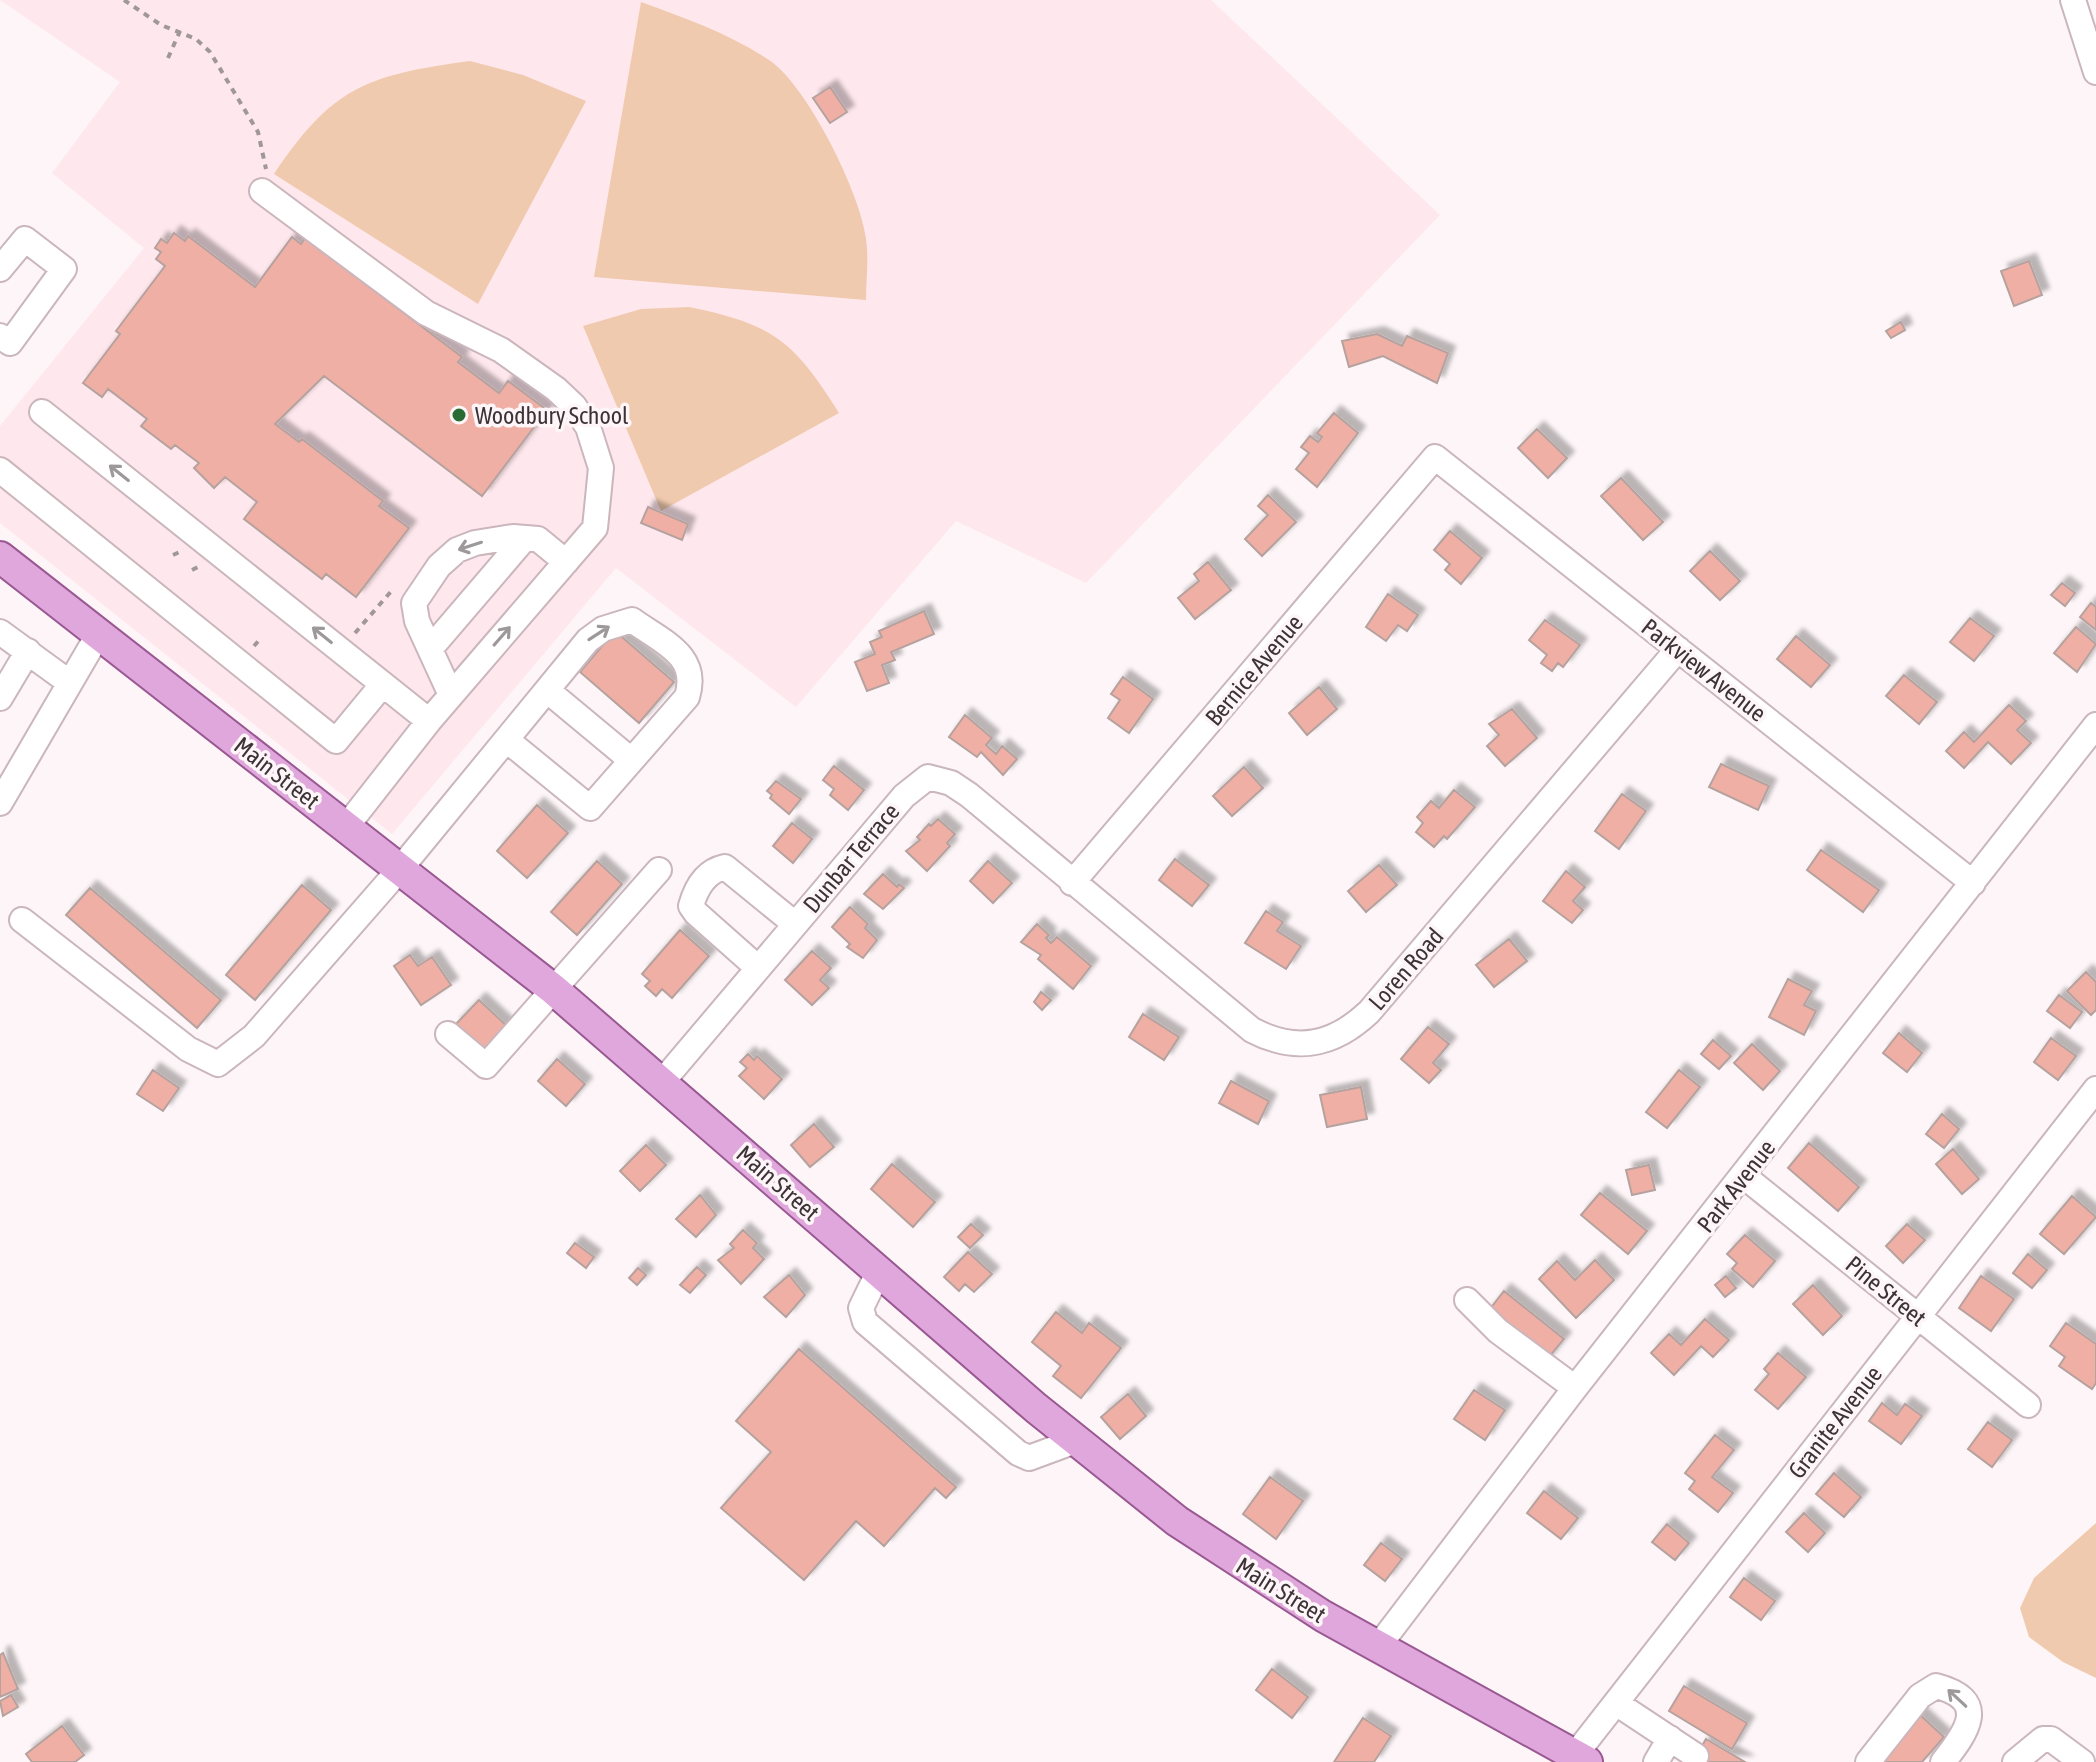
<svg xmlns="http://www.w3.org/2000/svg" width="2096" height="1762" font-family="'Asap Condensed',sans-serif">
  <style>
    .built { fill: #fee7ed }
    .green { fill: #f0caae }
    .building { fill: #f0afa5; stroke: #b5a29f; stroke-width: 2; filter: url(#shadow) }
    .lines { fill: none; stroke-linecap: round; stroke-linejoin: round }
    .minor-casing { stroke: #cab6bc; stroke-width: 28 }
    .major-casing { stroke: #995892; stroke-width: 34 }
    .path { stroke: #9f9799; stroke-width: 4; stroke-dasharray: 6 6; stroke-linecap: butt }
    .minor { stroke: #fff; stroke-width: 24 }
    .major { stroke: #e0a7dc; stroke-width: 30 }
    .oneway { stroke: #9d999a }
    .poi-dot { fill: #2b6b34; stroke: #fdf5f7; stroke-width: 3 }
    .labels { text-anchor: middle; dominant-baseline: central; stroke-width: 7; stroke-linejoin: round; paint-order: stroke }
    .poi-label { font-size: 24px; fill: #3b3336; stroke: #fdf5f7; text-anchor: start }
    .street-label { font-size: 24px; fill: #3b3336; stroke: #fdf5f7 }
  </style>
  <defs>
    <filter id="shadow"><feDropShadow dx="7" dy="-7" stdDeviation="2" flood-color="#0004"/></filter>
  </defs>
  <rect width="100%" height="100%" fill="#fdf5f7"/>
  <path class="built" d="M0,0H1211L1440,215L1086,583L956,521L796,707L616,568L392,834L0,523V426L144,248L52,173L120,82Z"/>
  <path class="green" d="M641,2C685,18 730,34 769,60C807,85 861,194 866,239C869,259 866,280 866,300L594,277Z
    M470,61L523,75L586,101L478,304L274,174C333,86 368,75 470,61Z
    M689,307C773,324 794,341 839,413L661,511L583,326L641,309Z
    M2096,1523V1678L2063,1662L2029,1637L2020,1608L2034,1578Z"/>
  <path class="building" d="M830,87L847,112L830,123L813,98Z
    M174,233L185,241L188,236L255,287L292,237L301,244L305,238L462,357L458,362L499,393L508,381L547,410L482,496L324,376L275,424L299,442L302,439L383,501L379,506L409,528L356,597L326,574L322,579L244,519L257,502L225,477L214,488L194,468L199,463L175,445L171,449L141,426L147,419L108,389L102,397L83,383L120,334L116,331L165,266L156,259L161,252L155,248L161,239L167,243Z
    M2029,261L2042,295L2014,306L2001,271Z
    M1901,322L1905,330L1891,338L1886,331Z
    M1377,334L1402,346L1407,336L1448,353L1437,383L1383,356L1349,367L1342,341Z
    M1334,413L1358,433L1317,487L1296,469L1309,453L1301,447L1310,436L1318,442L1322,437L1317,433Z
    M1537,429L1567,458L1548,478L1518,448Z
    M1621,478L1663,522L1643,540L1601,496Z
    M1268,495L1296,522L1262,556L1245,539L1268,515L1258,506Z
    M648,507L688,524L682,540L641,523Z
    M1450,531L1482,558L1461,584L1445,570L1450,564L1434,550Z
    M1710,551L1740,581L1720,600L1690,571Z
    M1208,562L1231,590L1195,619L1178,598L1199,581L1194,574Z
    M2062,583L2075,593L2065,606L2051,595Z
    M1388,594L1418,615L1407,631L1398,625L1386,641L1366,627Z
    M2091,603L2096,607V630L2080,617Z
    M924,611L934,634L891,652L895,660L882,665L889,683L867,691L855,662L875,654L870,642L882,637L879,631Z
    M1970,618L1994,636L1974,661L1950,642Z
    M1545,620L1580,645L1563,667L1558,663L1552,671L1541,663L1547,655L1529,640Z
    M2076,627L2096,644L2077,672L2054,653Z
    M615,631L674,682L639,723L580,672Z
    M1796,636L1830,665L1811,687L1777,659Z
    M1904,675L1937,702L1919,724L1886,696Z
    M1123,677L1153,699L1129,733L1108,718L1120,700L1111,694Z
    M1319,687L1337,709L1307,735L1289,713Z
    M2009,705L2026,721L2017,730L2031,743L2011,764L1988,742L1964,768L1946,751L1964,732L1974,742Z
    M1512,709L1537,738L1505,766L1487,746L1499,735L1489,724Z
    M965,715L992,738L986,745L996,754L1002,746L1017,759L1003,775L981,752L977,757L949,737Z
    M1721,764L1769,786L1758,810L1709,787Z
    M834,766L864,790L848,810L830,795L834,789L823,780Z
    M1244,767L1263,788L1232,816L1213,796Z
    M776,781L801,799L789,814L770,798L772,795L767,791Z
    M1454,790L1475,807L1447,839L1444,836L1434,847L1416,832L1423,823L1417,817L1431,801L1439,808Z
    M1622,794L1646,811L1619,849L1595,831Z
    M537,805L568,833L527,878L497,851Z
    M938,819L955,834L947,843L950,846L927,871L906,851L920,840L917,837L929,824L931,826Z
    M792,823L812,839L793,863L773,846Z
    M1821,850L1879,890L1863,912L1807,870Z
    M1175,859L1209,885L1192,906L1159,880Z
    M597,861L622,884L577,935L551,912Z
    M988,861L1012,883L993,903L970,881Z
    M1379,865L1397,885L1366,912L1348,891Z
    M1566,871L1585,887L1573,901L1583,910L1572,923L1543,901Z
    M883,874L897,887L899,884L904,888L883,909L864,894Z
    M302,885L331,910L255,1000L226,975Z
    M90,888L221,1000L197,1028L66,915Z
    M850,907L868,924L865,928L877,940L863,958L847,947L850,944L832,927Z
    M1266,911L1283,922L1277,931L1301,946L1286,969L1245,943Z
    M1037,924L1049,935L1046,938L1051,943L1057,937L1091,966L1073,989L1038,959L1041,955L1021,942Z
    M680,930L709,956L672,998L662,989L656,996L645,986L650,981L642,974Z
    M1509,939L1527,961L1494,987L1476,965Z
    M812,951L831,968L820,980L829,988L812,1005L785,980Z
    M410,955L418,966L432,957L451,985L421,1005L394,966Z
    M2086,972L2096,982V1010L2091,1015L2067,991Z
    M1788,979L1812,991L1804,1005L1816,1011L1804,1035L1769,1017Z
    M1041,992L1051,1000L1042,1010L1034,1002Z
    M2059,995L2082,1012L2070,1028L2047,1011Z
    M479,1000L508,1027L483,1053L454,1026Z
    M1143,1014L1179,1037L1164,1060L1129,1037Z
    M1428,1027L1449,1044L1433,1063L1441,1070L1429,1083L1401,1059Z
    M1899,1033L1922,1053L1907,1072L1883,1053Z
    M2051,1038L2076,1056L2058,1080L2034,1062Z
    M1713,1040L1731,1056L1719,1069L1701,1054Z
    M1752,1044L1780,1071L1763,1090L1734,1063Z
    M748,1054L754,1060L757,1056L782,1079L764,1099L739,1076L747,1068L740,1062Z
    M557,1059L585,1084L566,1106L538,1081Z
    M153,1070L179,1088L163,1111L137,1094Z
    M1679,1070L1700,1087L1667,1128L1646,1112Z
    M1231,1081L1269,1101L1258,1124L1219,1103Z
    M1361,1087L1367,1119L1327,1127L1320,1095Z
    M1942,1114L1959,1129L1944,1148L1926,1134Z
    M814,1124L834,1147L810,1167L791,1145Z
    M1809,1143L1859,1187L1838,1211L1788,1168Z
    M646,1145L666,1165L640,1191L620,1171Z
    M1953,1149L1979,1179L1962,1194L1936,1164Z
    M892,1164L935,1202L913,1227L871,1189Z
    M1649,1165L1655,1190L1632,1195L1626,1170Z
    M1600,1193L1647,1231L1628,1254L1581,1215Z
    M700,1195L716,1215L696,1237L676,1219Z
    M2072,1196L2096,1217L2064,1254L2040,1234Z
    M971,1224L983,1235L970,1248L958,1237Z
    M1907,1224L1925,1240L1903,1263L1886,1246Z
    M743,1230L757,1243L753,1248L764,1259L741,1284L718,1260L734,1248L730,1244Z
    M1745,1235L1775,1261L1753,1287L1732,1269L1737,1263L1727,1254Z
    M575,1243L594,1257L586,1268L567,1253Z
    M968,1252L992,1274L974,1292L965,1284L959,1291L944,1277Z
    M2028,1254L2047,1270L2032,1288L2013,1273Z
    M1595,1260L1614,1280L1576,1318L1539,1279L1557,1261L1575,1280Z
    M697,1267L706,1275L690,1293L680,1285Z
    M638,1268L646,1275L637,1285L629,1278Z
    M789,1275L805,1295L786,1317L764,1297Z
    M1726,1276L1736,1288L1725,1297L1715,1285Z
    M1981,1276L2014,1299L1991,1331L1959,1308Z
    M1813,1285L1842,1316L1823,1335L1793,1304Z
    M1504,1291L1564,1339L1545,1362L1486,1314Z
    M1056,1312L1082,1333L1089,1323L1121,1348L1081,1398L1053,1376L1061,1366L1032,1342Z
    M1705,1319L1729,1340L1713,1357L1701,1346L1674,1375L1651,1353L1669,1334L1681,1345Z
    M2066,1323L2096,1344V1383L2092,1389L2059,1366L2065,1357L2050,1346Z
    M799,1349L956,1487L946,1498L935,1488L884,1546L856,1521L804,1580L721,1508L771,1452L736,1421Z
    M1778,1353L1806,1377L1778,1409L1755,1390L1769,1374L1764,1369Z
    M1474,1390L1505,1410L1485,1440L1454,1419Z
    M1128,1394L1146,1416L1120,1439L1101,1417Z
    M1882,1403L1897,1415L1905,1404L1922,1416L1901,1444L1869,1421Z
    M1988,1422L2012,1440L1992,1467L1968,1449Z
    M1715,1435L1734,1450L1712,1477L1733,1493L1718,1512L1689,1489L1695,1481L1685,1473Z
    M1834,1473L1861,1497L1844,1517L1816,1494Z
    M1270,1477L1303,1501L1276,1539L1243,1514Z
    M1544,1491L1578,1518L1561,1539L1527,1513Z
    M1804,1513L1825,1533L1808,1552L1786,1532Z
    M1667,1524L1689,1543L1675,1560L1652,1542Z
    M1381,1543L1402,1559L1385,1581L1364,1565Z
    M1744,1578L1775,1601L1761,1620L1730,1597Z
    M3,1653L18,1689L0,1697V1655Z
    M1272,1669L1308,1697L1292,1718L1256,1690Z
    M1684,1686L1747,1723L1732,1749L1669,1711Z
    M11,1695L18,1707L3,1716L0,1701Z
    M1919,1714L1944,1737L1922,1762H1877Z
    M1363,1718L1391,1736L1374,1762H1334Z
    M62,1726L84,1755L75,1762H32L26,1754Z
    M1706,1739L1745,1762H1693Z"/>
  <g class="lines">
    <g class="minor-casing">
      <path id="minor" d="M2073,0L2096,72
        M262,191L426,313L501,350L556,389L574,406L588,427L601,468L595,528L429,721L346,827
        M0,269L25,239L64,269L10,343L0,336
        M42,412L429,721
        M0,470L336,741L383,684
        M0,632L70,683
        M430,649L525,538
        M548,691L631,760
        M451,695L417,621L414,603L439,566L457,550L475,543L513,537L538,539L566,562
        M0,698L28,651
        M0,803L98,635
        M1072,883L1435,457L1973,883
        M22,920L188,1049L218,1064L254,1036L400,869L588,640L603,629L632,620C662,642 700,655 687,697L590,808L508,741
        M758,968L696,913L691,906C696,888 706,871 725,867L795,924
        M448,1034L486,1066L659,870
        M662,1082L904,796L928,777L951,783L969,795L1252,1030C1296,1053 1333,1046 1369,1012L1678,649
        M1745,1177L2028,1405
        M879,1271L861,1308L865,1322L1018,1453L1029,1458L1075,1441
        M1467,1300L1498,1331L1575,1388
        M1377,1648L1575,1388L2096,725
        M1616,1703L1696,1756
        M1575,1755L2096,1089
        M1656,1762L1670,1738
        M1868,1762L1920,1696L1936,1686C1990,1700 1967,1732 1943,1762
        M2015,1762L2043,1739H2051L2082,1762"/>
    </g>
    <g class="major-casing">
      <path id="major" d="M0,557L553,989L1036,1408L1177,1521L1323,1616L1587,1762"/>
    </g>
    <path class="path" d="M124,0L161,25L196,39L210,52L258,132L266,169
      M168,58L180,31
      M173,555L184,550
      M192,570L202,565
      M355,633L394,588
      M254,646L261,638"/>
    <use href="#minor" class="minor"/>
    <use href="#major" class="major"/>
  </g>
  <defs><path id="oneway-shaft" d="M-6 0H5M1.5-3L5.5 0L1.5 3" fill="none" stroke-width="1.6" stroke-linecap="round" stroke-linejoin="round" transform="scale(2)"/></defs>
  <g class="oneway">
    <use href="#oneway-shaft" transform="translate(119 473) rotate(-141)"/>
    <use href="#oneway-shaft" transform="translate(470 546) rotate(162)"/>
    <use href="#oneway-shaft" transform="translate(599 633) rotate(-33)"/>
    <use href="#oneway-shaft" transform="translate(322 635) rotate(-141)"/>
    <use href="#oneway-shaft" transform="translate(502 636) rotate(-49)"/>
    <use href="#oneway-shaft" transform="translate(1957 1698) rotate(-137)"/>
  </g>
  <circle class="poi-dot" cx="459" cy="415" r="8"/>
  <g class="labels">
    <g class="poi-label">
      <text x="475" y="415">Woodbury School</text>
    </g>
    <g class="street-label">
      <text transform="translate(1254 670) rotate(-50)">Bernice Avenue</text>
      <text transform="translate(1704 670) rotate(38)">Parkview Avenue</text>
      <text transform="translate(277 773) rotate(38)">Main Street</text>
      <text transform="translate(851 858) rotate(-50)">Dunbar Terrace</text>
      <text transform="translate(1406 969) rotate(-49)">Loren Road</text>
      <text transform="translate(778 1183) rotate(41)">Main Street</text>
      <text transform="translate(1736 1186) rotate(-52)">Park Avenue</text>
      <text transform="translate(1886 1291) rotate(39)">Pine Street</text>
      <text transform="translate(1835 1422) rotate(-52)">Granite Avenue</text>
      <text transform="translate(1281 1590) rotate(32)">Main Street</text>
    </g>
  </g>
</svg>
